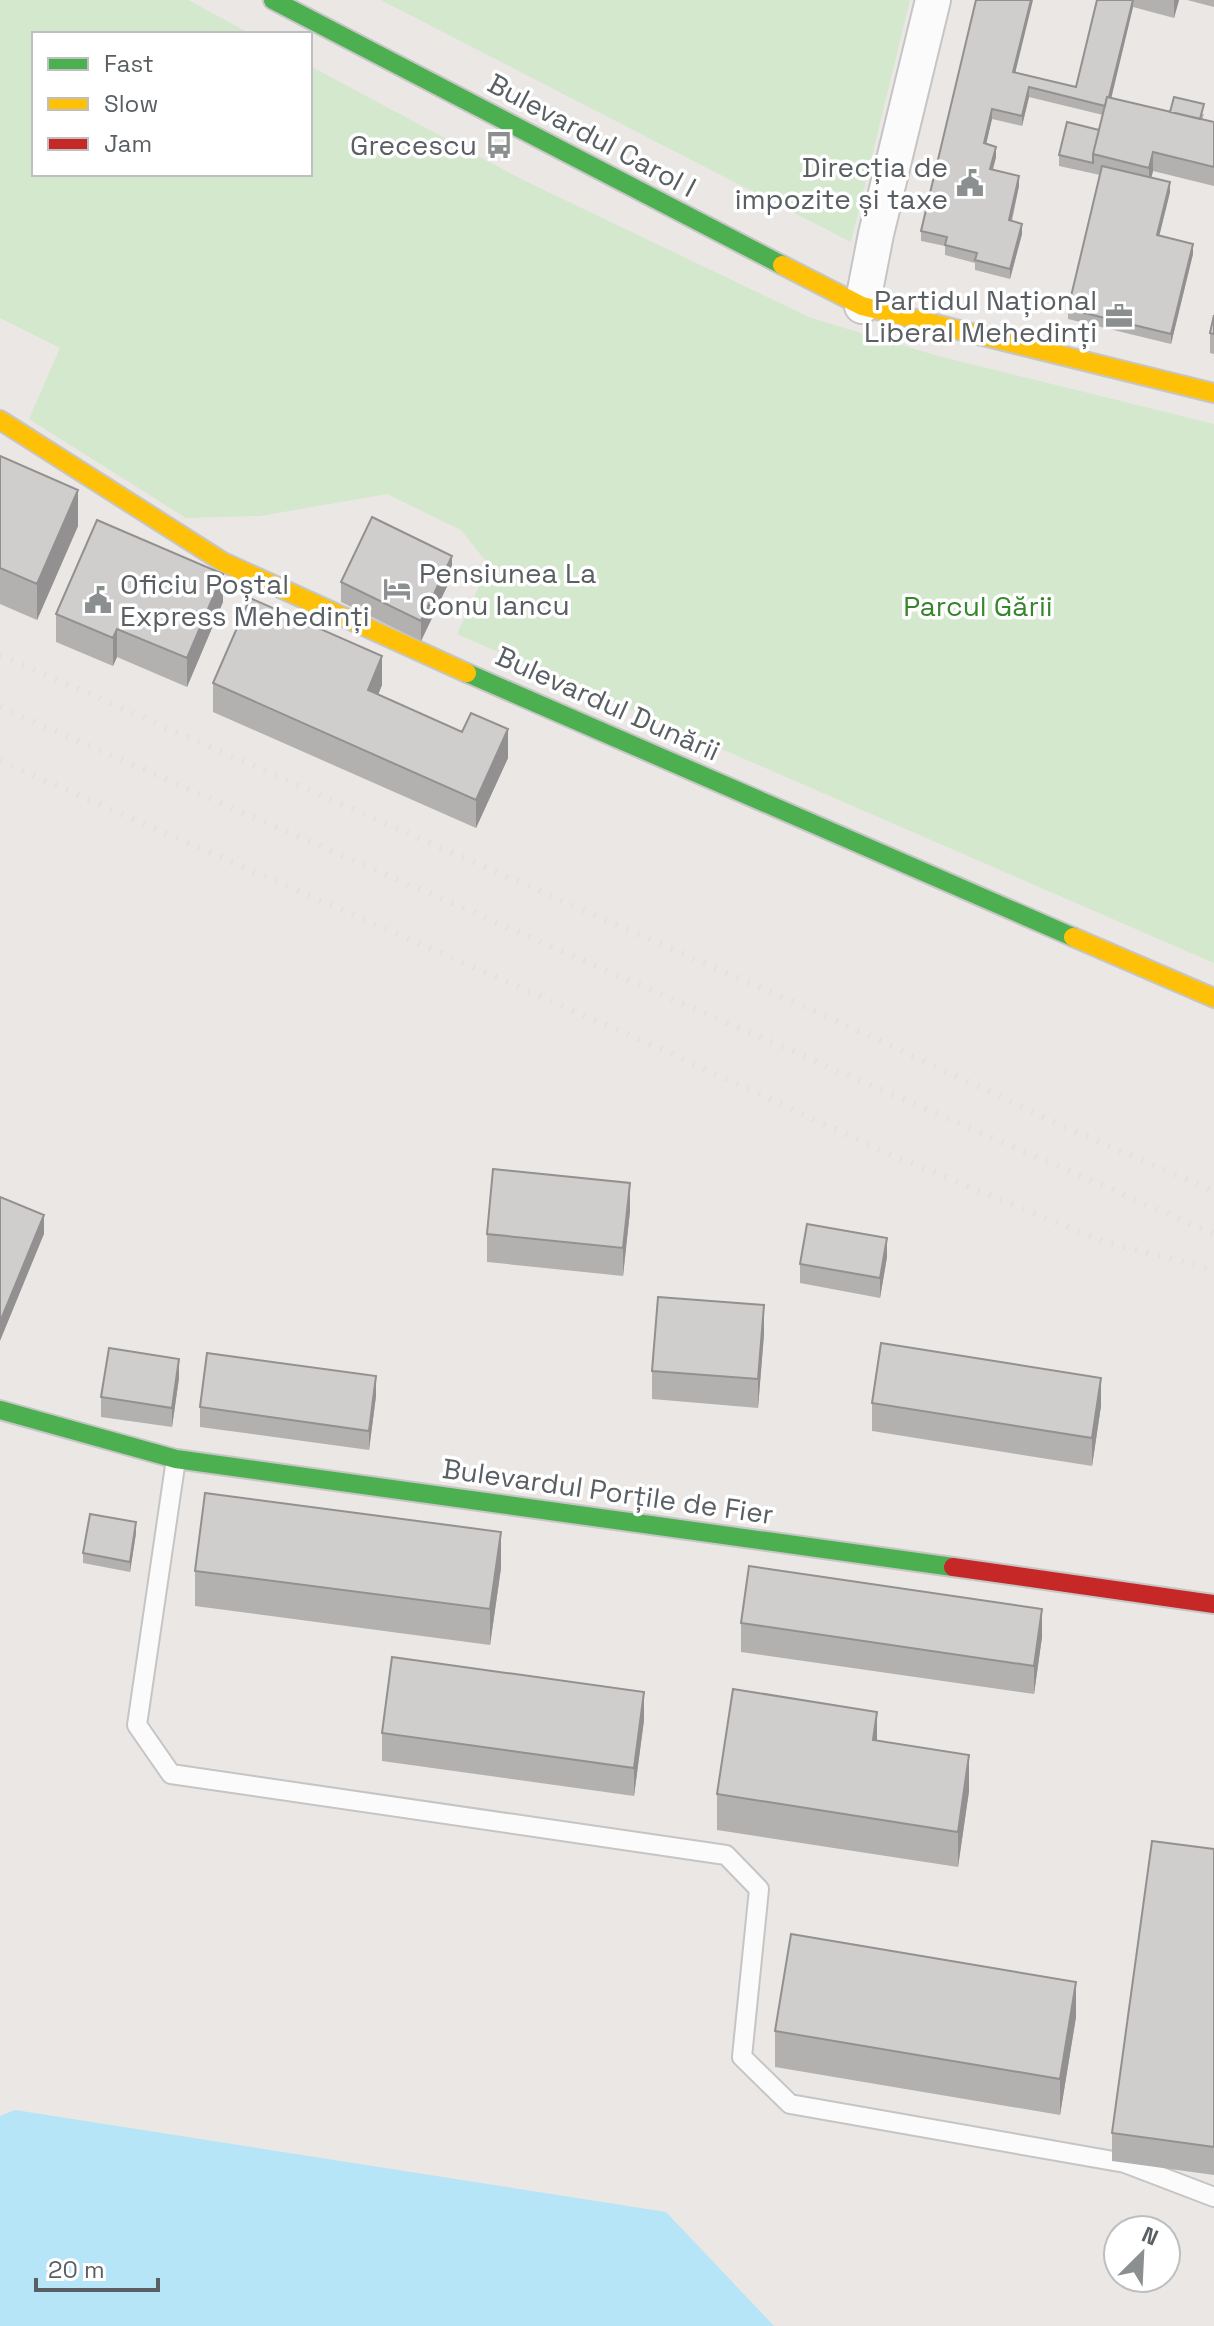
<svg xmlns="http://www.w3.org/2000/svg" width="1214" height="2326" font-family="'Space Grotesk',sans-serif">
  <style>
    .green { fill: #d3e8cc }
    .water { fill: #b5e5f7 }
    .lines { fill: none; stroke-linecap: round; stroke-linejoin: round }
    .lane-casing { stroke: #c5c5c5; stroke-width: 22 }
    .street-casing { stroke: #c5c5c5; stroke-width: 38 }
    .fast-casing { stroke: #c6c6c6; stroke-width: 22 }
    .slow-casing { stroke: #c6c6c6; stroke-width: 22 }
    .jam-casing { stroke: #c6c6c6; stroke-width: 22 }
    .lane { stroke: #fcfbfb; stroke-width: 18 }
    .street { stroke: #fcfbfb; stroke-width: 34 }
    .fast { stroke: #4caf50; stroke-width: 18 }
    .slow { stroke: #ffc107; stroke-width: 18 }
    .jam { stroke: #c62828; stroke-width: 18 }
    .rail { stroke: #e2e2e1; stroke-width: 6; stroke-dasharray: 2 10; stroke-linecap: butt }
    .wall { fill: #b3b1b0 }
    .shaded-wall { fill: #929090 }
    .building { fill: #d0cecd; stroke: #929090; stroke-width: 2 }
    .labels { text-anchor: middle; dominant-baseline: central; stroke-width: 7; stroke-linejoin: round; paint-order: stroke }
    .street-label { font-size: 28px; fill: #595f63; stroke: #fff }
    .poi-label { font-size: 28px; fill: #595f63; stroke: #fff; text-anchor: end }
    .park-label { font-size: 28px; fill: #37862d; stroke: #fff }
  </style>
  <rect width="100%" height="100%" fill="#eae7e4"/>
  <path class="green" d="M0,0H188L251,34H34V174H310V66L523,180L811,318L938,356L1214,424V963L457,634L489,565L461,530L387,494L260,516L186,518L29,419L60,348L0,318Z
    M381,0H910L851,242Z"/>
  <path class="water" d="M15,2110L666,2212L774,2326H0V2116Z"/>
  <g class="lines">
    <g class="lane-casing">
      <path id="lane" d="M176,1459L137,1725L171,1774L726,1855L759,1889L742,2057L790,2104L1125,2163L1214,2197"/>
    </g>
    <g class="street-casing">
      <path id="street" d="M862,306L876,234L933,0"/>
    </g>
    <g class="fast-casing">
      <path id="fast" d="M273,0L782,265
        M467,673L1073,937
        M0,1410L176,1459L953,1567"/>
    </g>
    <g class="slow-casing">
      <path id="slow" d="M782,265L862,306L1214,393
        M0,420L223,562L467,673
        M1073,937L1214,998"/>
    </g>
    <g class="jam-casing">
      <path id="jam" d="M953,1567L1214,1604"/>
    </g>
    <use href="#lane" class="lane"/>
    <use href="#street" class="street"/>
    <use href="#fast" class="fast"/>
    <use href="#slow" class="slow"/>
    <use href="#jam" class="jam"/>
    <path class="rail" d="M0,655L846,1025L1072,1130L1214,1191
      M0,707L1214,1234
      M0,761L668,1052L889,1154L1102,1241L1214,1270"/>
  </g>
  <path class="wall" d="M976,0L1016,72L1076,87L1097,0H1179L1174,18L1133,7L1111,98L1170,112L1204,114L1202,120L1214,122V186L1153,171L1151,178L1170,192L1159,236L1193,254L1171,344L1068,319V309L1100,175L1059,166V155L1099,130L1103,115L1029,97L1022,126L992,119L986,144L996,157L993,170L1019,186L1012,221L1022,234L1010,279L975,270V263L945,255V246L921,241V231Z
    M1187,0H1214V7Z
    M1214,315V354L1210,353V333Z
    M0,456L78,526L37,620L0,604Z
    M452,576L421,641L341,602V582Z
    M223,602L187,687L117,657L113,666L56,642V614Z
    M213,683L382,685L378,695L508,758L476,828L213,712Z
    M630,1211L623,1276L487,1262V1234Z
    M887,1257L880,1298L800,1283V1264Z
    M764,1334L758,1408L652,1399V1371Z
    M179,1378L172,1427L101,1417V1397Z
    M376,1396L369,1450L200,1427V1407Z
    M872,1403L1101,1406L1092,1466L872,1431Z
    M136,1533L130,1572L83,1563V1553Z
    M501,1568L490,1645L195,1606V1571Z
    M741,1623L1042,1637L1034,1694L741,1652Z
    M644,1720L634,1796L382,1761V1733Z
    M877,1741L969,1791L958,1867L717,1830V1794Z
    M1214,1849V2175L1112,2161V2133Z
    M1076,2017L1060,2115L775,2067V2031Z"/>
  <path class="shaded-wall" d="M1031,0H1033L1013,82V72Z
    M1133,0V7L1107,116V106Z
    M1174,0H1179L1174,18Z
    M1029,87V97L1022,126V116Z
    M992,109V119L984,153V143Z
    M996,147V157L990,179V169Z
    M1153,152V171L1149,187V168Z
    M1019,176V186L1009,230V220Z
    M1170,182V192L1157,245V235Z
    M1022,224V234L1010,279V269Z
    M1193,244V254L1171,344V334Z
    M78,490V526L37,620V584Z
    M452,556V576L421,641V621Z
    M223,574V602L187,687V658Z
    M117,629V657L113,666V638Z
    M382,656V685L368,719V690Z
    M508,729V758L476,828V800Z
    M630,1183V1211L623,1276V1248Z
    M44,1215V1234L0,1341V1322Z
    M887,1238V1257L880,1298V1278Z
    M764,1305V1334L758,1408V1379Z
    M179,1359V1378L172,1427V1408Z
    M376,1376V1396L369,1450V1431Z
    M1101,1378V1406L1092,1466V1438Z
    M136,1522V1533L130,1572V1562Z
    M501,1532V1568L490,1645V1609Z
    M1042,1609V1637L1034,1694V1666Z
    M644,1692V1720L634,1796V1768Z
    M877,1712V1747L873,1740Z
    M969,1755V1791L958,1867V1832Z
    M1076,1982V2017L1060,2115V2079Z"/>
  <path class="building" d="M976,0H1031L1013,72L1076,87L1097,0H1133L1109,97H1107L1105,106L1029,87L1022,116L992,109L984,143L996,147L990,169L1019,176L1009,220L1022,224L1010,269L975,260L977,253L945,245L947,237L921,231Z
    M1107,97L1214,122V167L1153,152L1149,168L1093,154Z
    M1174,97L1204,104L1200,119L1170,112Z
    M1067,122L1099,130L1093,154V163L1059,155Z
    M1102,166L1170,182L1157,235L1193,244L1171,334L1068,309Z
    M1214,315V334L1210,333Z
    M0,456L78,490L37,584L0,568Z
    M372,517L452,556L421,621L341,582Z
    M97,520L223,574L187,658L117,629L113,638L56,614Z
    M250,598L382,656L368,690L462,732L471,713L508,729L476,800L213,683Z
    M493,1169L630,1183L623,1248L487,1234Z
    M0,1197L44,1215L0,1322Z
    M807,1224L887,1238L880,1278L800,1264Z
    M658,1297L764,1305L758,1379L652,1371Z
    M881,1343L1101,1378L1092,1438L872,1403Z
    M109,1348L179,1359L172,1408L101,1397Z
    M207,1353L376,1376L369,1431L200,1407Z
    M205,1493L501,1532L490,1609L195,1571Z
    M90,1514L136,1522L130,1562L83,1553Z
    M749,1566L1042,1609L1034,1666L741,1623Z
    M392,1657L644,1692L634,1768L382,1733Z
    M733,1689L877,1712L873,1740L969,1755L958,1832L717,1794Z
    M1152,1841L1214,1849V2147L1112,2133Z
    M791,1934L1076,1982L1060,2079L775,2031Z"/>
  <defs>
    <g id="bus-bare" transform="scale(2.16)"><path d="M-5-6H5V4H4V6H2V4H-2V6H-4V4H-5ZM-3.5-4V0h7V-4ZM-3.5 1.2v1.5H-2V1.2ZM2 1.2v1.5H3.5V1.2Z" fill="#8c8f90" stroke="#fff" stroke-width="2.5" paint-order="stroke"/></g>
    <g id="civic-bare" transform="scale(2.16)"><path d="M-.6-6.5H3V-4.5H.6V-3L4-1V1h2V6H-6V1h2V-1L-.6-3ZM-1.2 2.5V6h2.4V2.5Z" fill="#8c8f90" stroke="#fff" stroke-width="2.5" paint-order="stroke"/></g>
    <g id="office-bare" transform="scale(2.16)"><path d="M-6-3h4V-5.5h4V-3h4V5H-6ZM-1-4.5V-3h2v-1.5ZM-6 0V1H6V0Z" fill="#8c8f90" stroke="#fff" stroke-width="2.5" paint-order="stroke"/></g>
    <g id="hotel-bare" transform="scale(2.16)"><path d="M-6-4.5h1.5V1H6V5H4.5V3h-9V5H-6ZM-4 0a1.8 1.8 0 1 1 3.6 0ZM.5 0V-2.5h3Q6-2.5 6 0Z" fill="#8c8f90" stroke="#fff" stroke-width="2.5" paint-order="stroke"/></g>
  </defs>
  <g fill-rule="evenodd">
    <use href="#bus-bare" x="499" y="145"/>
    <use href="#civic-bare" x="970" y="183"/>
    <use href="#office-bare" x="1119" y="316"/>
    <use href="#hotel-bare" x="397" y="589"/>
    <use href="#civic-bare" x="98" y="600"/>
  </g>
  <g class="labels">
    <g class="street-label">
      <text transform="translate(592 135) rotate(28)">Bulevardul Carol I</text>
      <text transform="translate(608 703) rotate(24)">Bulevardul Dunării</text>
      <text transform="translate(608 1491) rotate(8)">Bulevardul Porțile de Fier</text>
    </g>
    <g class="poi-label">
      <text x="477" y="145">Grecescu</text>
      <text x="948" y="167">Direcția de<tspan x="948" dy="32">impozite și taxe</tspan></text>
      <text x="1097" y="300">Partidul Național<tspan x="1097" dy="32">Liberal Mehedinți</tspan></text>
      <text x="419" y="573" text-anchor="start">Pensiunea La<tspan x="419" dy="32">Conu Iancu</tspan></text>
      <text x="120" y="584" text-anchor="start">Oficiu Poștal<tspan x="120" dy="32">Express Mehedinți</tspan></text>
    </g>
    <g class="park-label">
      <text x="978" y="606">Parcul Gării</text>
    </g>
  </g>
  <rect x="32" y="32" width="280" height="144" fill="#ffffff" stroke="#bdbfc1" stroke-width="2"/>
  <rect x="48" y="58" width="40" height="12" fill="#4caf50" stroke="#bdbfc1" stroke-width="2"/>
  <text x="104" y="72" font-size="24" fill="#595f63">Fast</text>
  <rect x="48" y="98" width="40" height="12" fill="#ffc107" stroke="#bdbfc1" stroke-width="2"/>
  <text x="104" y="112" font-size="24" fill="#595f63">Slow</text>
  <rect x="48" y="138" width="40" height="12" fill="#c62828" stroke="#bdbfc1" stroke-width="2"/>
  <text x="104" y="152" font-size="24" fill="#595f63">Jam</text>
  <g transform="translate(1142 2254) rotate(24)"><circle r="38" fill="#ffffff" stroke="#bdbfc1" stroke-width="2"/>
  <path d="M0-6L14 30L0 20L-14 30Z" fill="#8c8f90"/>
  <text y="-12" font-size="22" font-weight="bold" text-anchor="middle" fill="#595f63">N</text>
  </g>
  <path d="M36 2278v12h122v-12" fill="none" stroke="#595f63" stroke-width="4"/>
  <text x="48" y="2278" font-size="24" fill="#595f63" stroke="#ffffff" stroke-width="6" paint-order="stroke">20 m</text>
</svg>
